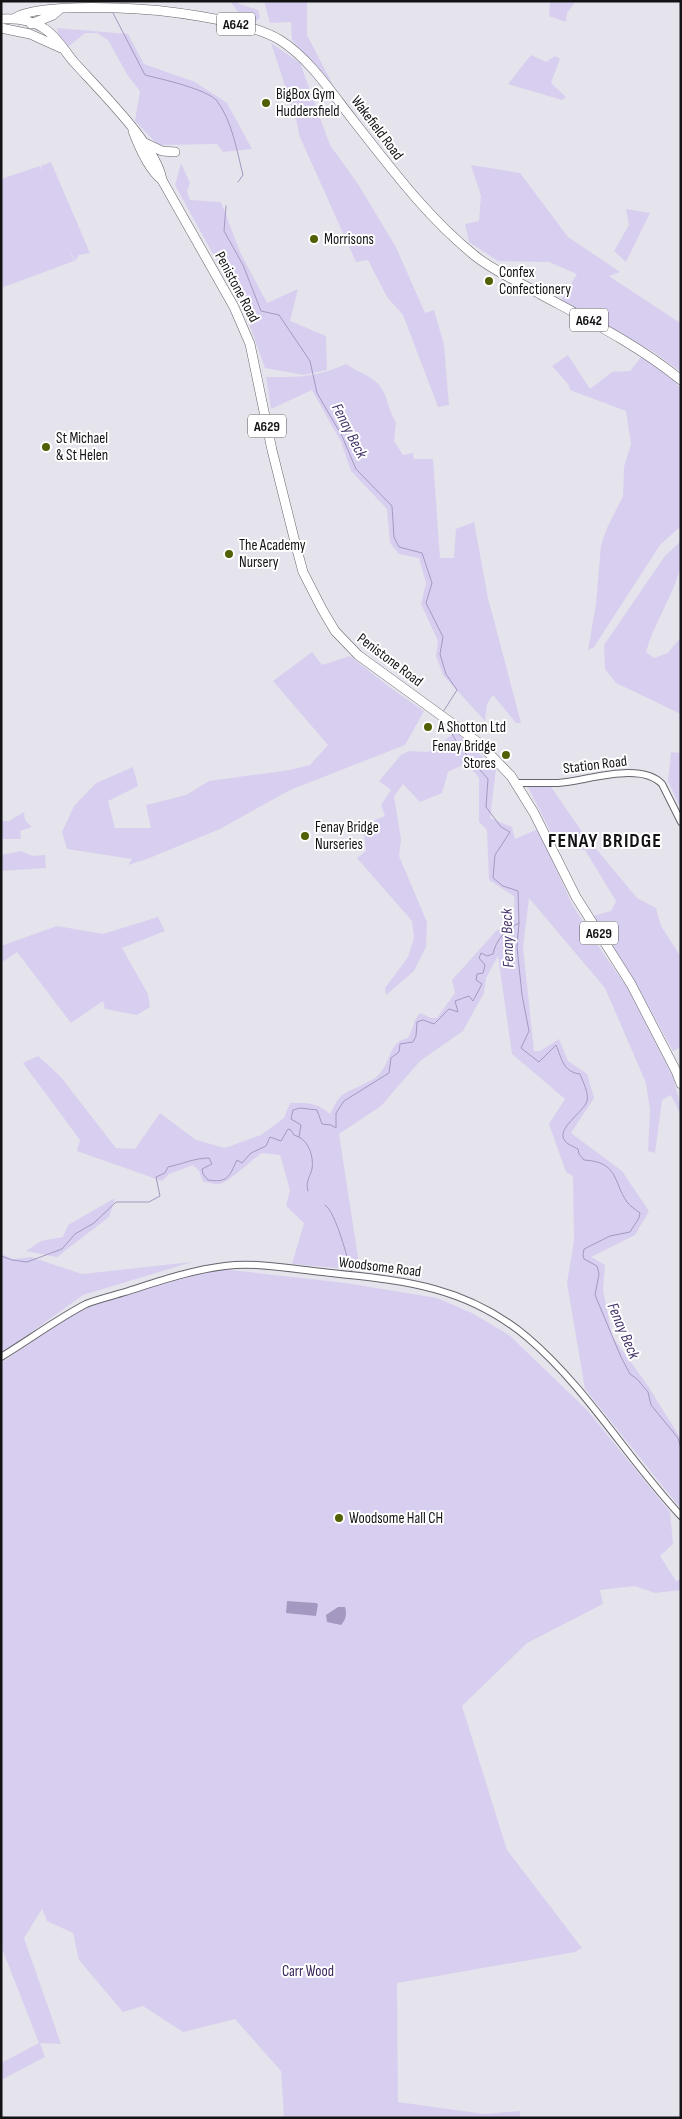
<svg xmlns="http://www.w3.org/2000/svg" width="682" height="2119" font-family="'Sofia Sans Condensed',sans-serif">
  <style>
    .green { fill: #d8cff0 }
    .water { fill: #a498c1 }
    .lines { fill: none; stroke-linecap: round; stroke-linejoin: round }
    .stream { stroke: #a498c1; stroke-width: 1 }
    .secondary-casing { stroke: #67656c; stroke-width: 8 }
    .highway-casing { stroke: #67656c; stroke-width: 10 }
    .secondary { stroke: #fff; stroke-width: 6 }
    .highway { stroke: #fff; stroke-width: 9 }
    .poi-dot { fill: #506002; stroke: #fff; stroke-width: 2 }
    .labels { text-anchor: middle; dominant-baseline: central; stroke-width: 4; stroke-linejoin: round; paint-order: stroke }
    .shield { fill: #fff; stroke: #5a595b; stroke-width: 1 }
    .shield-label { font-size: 14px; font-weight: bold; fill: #131215 }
    .poi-label { font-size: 15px; fill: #131215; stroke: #fff; text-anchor: start }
    .street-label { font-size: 15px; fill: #131215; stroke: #fff }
    .park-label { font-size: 15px; fill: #382559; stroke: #fff }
    .water-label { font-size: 16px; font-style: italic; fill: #48366b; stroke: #fff }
    .district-label { font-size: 20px; font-weight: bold; letter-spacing: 1px; fill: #131215; stroke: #fff }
  </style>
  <rect width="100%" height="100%" fill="#e5e3eb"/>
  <path class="green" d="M230,1H238L239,4L258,10L260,18L253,23L245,21Z
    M264,1H307V35L337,93L292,40L291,22L270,23Z
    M550,1H576L567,13L566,22L549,16Z
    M57,28L128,34L144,64L195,82L227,103L252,149L223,152L217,144L158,145L135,121L140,91L128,76L108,40L97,33H85L68,47L59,38Z
    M271,43L300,63L330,145L358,184L396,247L425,313L434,310L444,345L449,405L438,407L403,315L387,297L368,260L356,262L299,135L297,123Z
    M531,55L546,62L555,56L560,59L551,83L566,97L562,100L508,84Z
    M51,162L90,253L79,255L75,261L68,247L74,261L1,288V179L40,166L42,173L41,166Z
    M181,163L190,183L187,191L190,200L221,202L240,252L267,303L298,289L290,321L326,336L327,370L304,375L265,368L245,312L175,185Z
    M471,165L520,173L568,237L620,272L609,276L680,323L681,372L655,353L561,300L577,274L549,262L498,261L469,242L465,224L479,221L481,196Z
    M626,209L650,213L626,262L614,251L629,225Z
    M568,355L590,389L612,372L630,371L642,356L675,382L681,389V526L660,545L594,647L588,650L596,604L601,545L607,528L623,496L624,467L631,444L626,411L570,390L569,385L552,366Z
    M346,364C356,371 372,376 380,386C388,396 388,411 396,422L394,441L403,455L413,453L414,459H433L440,558H454L456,529L474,522L488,598L521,723H516L493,695L487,704L485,721L443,675L436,656L438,641L421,604L426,583L419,558L399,554L390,543L387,509L351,471L341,442L312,390L271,409L266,377C299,377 314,378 346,364Z
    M681,541C681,550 682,560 680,569C672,598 654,623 646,652L654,658L668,653L681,637V714L616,683L605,669L604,645L665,556Z
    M312,652L322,665L350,656L392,689L424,711L405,745L290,790L220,829L147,859L128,865L132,859L67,849L62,832L74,806L96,783L133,767L138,786L108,801L115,828H151L146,805L186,795L209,781L290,770L310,765L328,745L273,681Z
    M456,732L496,769L490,818L512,827L515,839L538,829L572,904L596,943L627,987L673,1077L681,1107V1115L671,1095L662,1100L655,1153L648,1151L650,1110L646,1083L605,988L529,898L523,947L534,1051H540L559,1039L568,1061L587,1074L594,1098L571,1133L622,1171L649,1211L635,1235L591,1257L605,1265L603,1290L612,1336L648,1386L681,1439V1509L585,1389L567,1283L574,1241L573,1176L566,1172L549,1124L565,1099L512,1054L498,956L486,978L484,993L463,1031L420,1061L381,1106L339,1134L360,1270L292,1264L304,1223L286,1206L290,1190L280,1155L262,1153C252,1159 228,1184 219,1184C214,1185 208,1182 203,1182L199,1171L193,1165L169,1174L162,1181L77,1151L80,1140L23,1063L38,1056L60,1076L116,1148L135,1149L160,1113L196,1140L225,1148L261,1135L284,1118L290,1103C308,1103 316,1102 330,1114C333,1109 336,1101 340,1097C350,1088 374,1083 381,1072C392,1058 389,1042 408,1038C414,1029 413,1020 420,1013L431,1018H437L455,993L452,980L496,931L515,920L514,896L489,880L487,830L479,822V778L467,763L448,772L442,793L420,802L403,784L394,796L401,839L399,856L427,922L426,947L414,971L386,995L385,988L408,957L414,938L412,921L357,858L366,851L363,825L385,816L381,805L391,790L379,781L401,755L409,751L428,752Z
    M681,750V809L668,781L671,752L680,753Z
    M528,787H551L583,833L637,898L656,908L661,926L681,957V1047L673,1051L634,980L593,916L611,911L616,901L585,850L558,847Z
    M24,812L25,820L32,827L20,831L21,839H1V821H9Z
    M21,851L33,856L45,855L46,868L1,871V855Z
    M158,917L165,931L122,948L148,994L150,1007L137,1015L105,1009L103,1001L71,1023L17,952L1,963V946L57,926L103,934Z
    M115,1198L109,1217L57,1257L26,1251L41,1241L63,1237L68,1225Z
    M1,1254L13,1259L31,1257L82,1274L192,1262L83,1295L1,1354Z
    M204,1267L346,1283L437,1298L472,1313L509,1335L587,1410L670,1512L673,1544L660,1556L676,1581L681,1579V1590L655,1593L635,1586L600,1590L603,1604L527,1643L462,1706L507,1850L582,1948L575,1952L397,1983L398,2102L484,2114L520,2111V2118H284L281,2071L235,2019L183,2032L143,2006L123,2012L79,1960L73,1933L47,1921L42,1909L24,1938L61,2044L40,2043L45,2057L1,2080V2063L39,2043L1,1946V1363L88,1303Z"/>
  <path class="water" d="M287,1601L316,1603L318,1604L316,1616L286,1613Z
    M338,1607H345C347,1614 346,1620 341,1625L327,1622L326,1615Z"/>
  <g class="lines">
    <path class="stream" d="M113,13L145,75C161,79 207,89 217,101C232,121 237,151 243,175L238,182
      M226,206L224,231L243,265L261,311L279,315L310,361L317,393L342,436L356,469L392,506L394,537L399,547L422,553L432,583L426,603L443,637L440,654L446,674L457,690L443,712
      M447,725L459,746L488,779L486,807L501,827L510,832L495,855L493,878L503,886L518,891L519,923L517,947L522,995L529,1031L521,1048L539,1062L556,1045C562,1059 563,1072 580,1074C583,1082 589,1093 587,1101C584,1112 555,1129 565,1141C567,1144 574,1147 578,1149L579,1154L584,1160C619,1162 613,1182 627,1202C630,1206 636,1210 640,1213L639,1218L630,1232L610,1236L584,1249L583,1255L584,1259L597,1266L599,1274L595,1295L621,1357L630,1374L637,1379L648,1392L651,1405L678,1438L681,1448
      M299,1137C309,1142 314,1157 312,1169C310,1177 305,1182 308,1191
      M325,1205C336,1212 347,1258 352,1273
      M1,1256L12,1260L27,1262L62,1249L75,1234L94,1223L116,1202H149L160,1196L156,1177L165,1173L168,1167C182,1164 195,1158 209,1158L212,1164L202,1169L203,1174L208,1180C228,1183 229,1177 237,1160L242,1163L251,1153L266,1146L270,1137L281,1141L288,1129L291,1130L294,1135L299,1137L301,1125L291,1119L293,1110L300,1108L317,1110L322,1124L331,1125L336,1128V1113L344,1101L389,1073L391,1058L399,1052L400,1044L413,1042L416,1036L417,1022L423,1020L434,1024L449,1009L458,1012L455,1001L469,996L473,1001L482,984L476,980L477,974L483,973L485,965L479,958L481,953L487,956L493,954C496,940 505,930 519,923"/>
    <g class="secondary-casing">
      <path id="secondary" d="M516,783C530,783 544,783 558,783C587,781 640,761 662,784L681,822
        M1,1357C29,1340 57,1319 86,1304C98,1299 112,1296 125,1292C157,1282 191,1270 225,1266C254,1262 285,1268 313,1271C394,1280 461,1282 527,1337C587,1388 627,1458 681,1516"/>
    </g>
    <g class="highway-casing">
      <path id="highway" d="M15,18C33,6 95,7 118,8C159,9 245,19 280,40C310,59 331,92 353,120C391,168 426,216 474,255C492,270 519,282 540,294C588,320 638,345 681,380
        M1,19C17,18 32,20 45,29C57,37 64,50 73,61C97,88 157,146 162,180L234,307L250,344L272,450L296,546L303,572L322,609L335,631L358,655L479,743L511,776L534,813L576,897L631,984L676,1071L681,1084
        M31,24L53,15L59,10
        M1,28L30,34L61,48
        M133,131C139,147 148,169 162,180
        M145,143L162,151L175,152"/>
    </g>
    <use href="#secondary" class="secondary"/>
    <use href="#highway" class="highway"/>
  </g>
  <g class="poi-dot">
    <circle cx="266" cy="103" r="5"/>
    <circle cx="314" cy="239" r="5"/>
    <circle cx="489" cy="281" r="5"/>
    <circle cx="46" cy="447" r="5"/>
    <circle cx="229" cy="554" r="5"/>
    <circle cx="428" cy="727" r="5"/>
    <circle cx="506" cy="755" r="5"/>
    <circle cx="305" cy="836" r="5"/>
    <circle cx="339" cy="1518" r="5"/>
  </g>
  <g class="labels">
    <g class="shield">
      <rect x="217" y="12.5" width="38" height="23" rx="4"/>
      <rect x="570" y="308.5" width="38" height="23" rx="4"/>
      <rect x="248" y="414.5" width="38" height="23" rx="4"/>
      <rect x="580" y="921.5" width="38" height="23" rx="4"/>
    </g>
    <g class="shield-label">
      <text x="236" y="24">A642</text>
      <text x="589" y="320">A642</text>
      <text x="267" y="426">A629</text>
      <text x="599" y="933">A629</text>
    </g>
    <g class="poi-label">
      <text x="276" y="94">BigBox Gym<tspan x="276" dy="17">Huddersfield</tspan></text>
      <text x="324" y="239">Morrisons</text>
      <text x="499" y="272">Confex<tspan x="499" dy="17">Confectionery</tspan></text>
      <text x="56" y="438">St Michael<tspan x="56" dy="17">&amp; St Helen</tspan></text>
      <text x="239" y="545">The Academy<tspan x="239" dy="17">Nursery</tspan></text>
      <text x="438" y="727">A Shotton Ltd</text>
      <text x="496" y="746" text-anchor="end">Fenay Bridge<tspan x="496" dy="17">Stores</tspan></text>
      <text x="315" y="827">Fenay Bridge<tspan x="315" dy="17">Nurseries</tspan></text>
      <text x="349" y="1518">Woodsome Hall CH</text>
    </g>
    <g class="street-label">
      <text transform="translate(377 128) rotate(53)">Wakefield Road</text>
      <text transform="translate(237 287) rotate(62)">Penistone Road</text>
      <text transform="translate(390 660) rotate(37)">Penistone Road</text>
      <text transform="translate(595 765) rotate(-7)">Station Road</text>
      <text transform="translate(380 1267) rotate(7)">Woodsome Road</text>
    </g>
    <g class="park-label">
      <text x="308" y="1971">Carr Wood</text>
    </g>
    <g class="water-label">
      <text transform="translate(349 431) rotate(63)">Fenay Beck</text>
      <text transform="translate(508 938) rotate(-92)">Fenay Beck</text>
      <text transform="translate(623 1331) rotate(67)">Fenay Beck</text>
    </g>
    <g class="district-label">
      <text x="605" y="841">FENAY BRIDGE</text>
    </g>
  </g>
  <rect width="682" height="2119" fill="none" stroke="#131215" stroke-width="5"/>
</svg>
